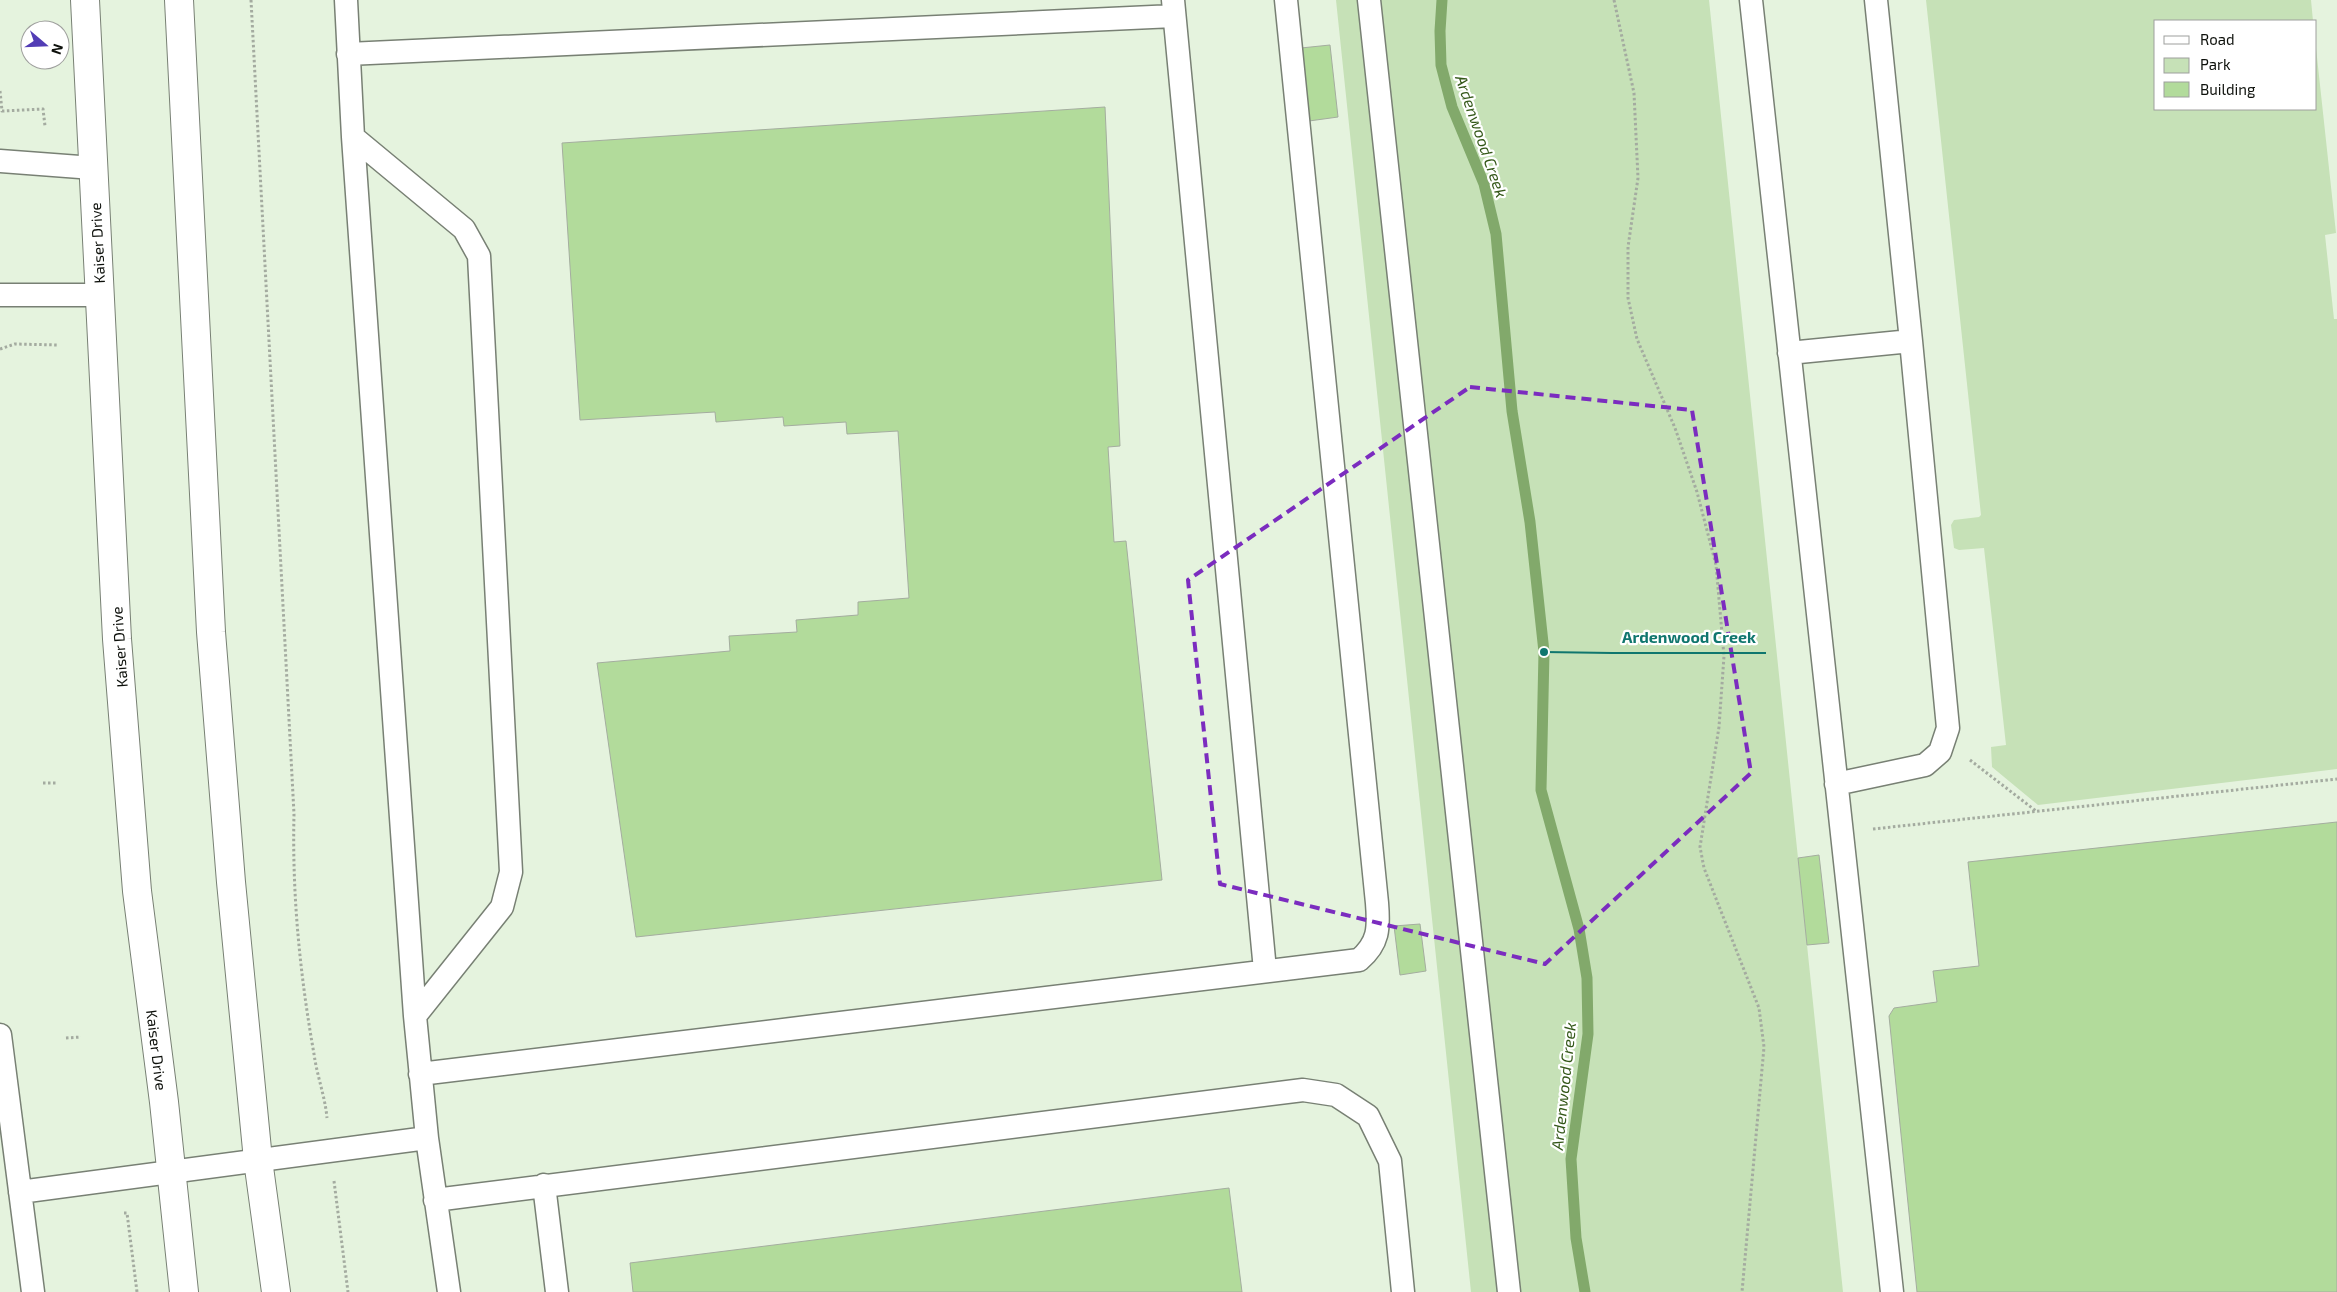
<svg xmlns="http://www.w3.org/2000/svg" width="2337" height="1292" font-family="'Exo 2',sans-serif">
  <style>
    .built { fill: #e5f3de; fill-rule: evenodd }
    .green { fill: #c6e1b7 }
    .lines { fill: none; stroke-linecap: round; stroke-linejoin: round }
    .stream { stroke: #82a96b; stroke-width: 11 }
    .building { fill: #b2db9b; stroke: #a4ad9f }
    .service-casing { stroke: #788074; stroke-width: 25 }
    .tertiary-casing { stroke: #788074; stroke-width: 30 }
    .path { stroke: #a4aba0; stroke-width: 3; stroke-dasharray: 2.5 2.5; stroke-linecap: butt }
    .service { stroke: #fff; stroke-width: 22 }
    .tertiary { stroke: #fff; stroke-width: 28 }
    .marked { fill: none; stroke: #7b2cbf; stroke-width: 4; stroke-dasharray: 10 6; stroke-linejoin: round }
    .labels { text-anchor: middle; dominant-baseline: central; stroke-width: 4.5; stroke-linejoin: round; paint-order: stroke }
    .street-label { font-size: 15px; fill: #0d100b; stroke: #fff }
    .water-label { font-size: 16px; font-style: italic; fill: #335718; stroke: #fff }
    .leader { fill: none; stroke: #0f766e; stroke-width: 2 }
    .callout-dot { fill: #0f766e; stroke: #fff; stroke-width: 2 }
    .callout-label { font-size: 16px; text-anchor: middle; font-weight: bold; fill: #0f766e; stroke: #fff; stroke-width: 4.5; stroke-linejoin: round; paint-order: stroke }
  </style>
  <rect width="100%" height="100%" fill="#f4feef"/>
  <path class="built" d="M0,0H2337V1292H0ZM2156,21H2316V109H2156ZM30,30H60V60H30Z"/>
  <path class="green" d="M1336,0H1709L1843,1292H1471Z
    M1926,0H2311L2313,21H2156V109H2316V48L2336,233L2325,235L2334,319H2337V769L2038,805L1992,767L1991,747L2006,745L1984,548L1959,550L1954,548L1951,525L1954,520L1979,517L1981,515Z"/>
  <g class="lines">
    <path class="stream" d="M1442,0L1440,31L1441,65L1452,107L1484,184L1496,234L1512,411L1530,522L1544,652L1541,790L1579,929L1587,978L1588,1034L1571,1159L1576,1238L1585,1292"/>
  </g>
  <path class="building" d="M1330,45L1338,117L1309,121L1301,48Z
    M1105,107L1120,446L1108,447L1114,542L1126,541L1162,880L636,937L597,663L730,651L729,636L797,632L796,620L858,615V602L909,598L898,431L847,434L846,422L784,426L783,417L716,422L715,412L580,420L562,143Z
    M2337,822V1292H1917L1889,1016L1894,1008L1937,1002L1933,971L1979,966L1968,862Z
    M1819,855L1829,943L1807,945L1798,858Z
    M1420,924L1426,971L1400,975L1394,926Z
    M1229,1188L1242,1292H633L630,1263Z"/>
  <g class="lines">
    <g class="service-casing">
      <path id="service" d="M346,0L353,137L415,1016L427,1138L449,1292
        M1173,0L1265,970
        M1369,0L1509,1292
        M1751,0L1892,1292
        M348,54L1174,16
        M353,137L464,229L479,256L511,872L502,907L415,1016
        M0,161L93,168
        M0,295H100
        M1789,353L1911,341
        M1836,784L1925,765L1940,752L1948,728L1911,341L1876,0
        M0,1035L33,1292
        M420,1074L1359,960C1379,943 1379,928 1377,903L1286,0
        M544,1185L557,1292
        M20,1192L427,1138
        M435,1200L1303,1090L1336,1095L1368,1116L1390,1161L1403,1292"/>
    </g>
    <g class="tertiary-casing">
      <path id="tertiary" d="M85,0L117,639L137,891L164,1102L184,1292
        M179,0L211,632L231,882L258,1160L276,1292"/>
    </g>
    <path class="path" d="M251,0L294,814C292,895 300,975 314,1054C317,1076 325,1096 327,1118
      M1614,0L1634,93L1638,178L1628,247V298L1637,339L1675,428L1697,492L1716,565L1724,656L1719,727L1700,847L1704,868L1759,1008L1764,1047L1742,1292
      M0,91L2,111L43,109L45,126
      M0,349L15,344L58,345
      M1970,760L2036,811
      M43,783H56
      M1873,829L2337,779
      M66,1038L81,1037
      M334,1181L348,1292
      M124,1213H127L137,1292"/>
    <use href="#service" class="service"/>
    <use href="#tertiary" class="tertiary"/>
  </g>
  <path class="marked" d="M1470,387L1692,410L1751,773L1545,964L1220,884L1188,580Z"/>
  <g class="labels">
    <g class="street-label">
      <text transform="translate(97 243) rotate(-93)">Kaiser Drive</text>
      <text transform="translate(119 647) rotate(-94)">Kaiser Drive</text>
      <text transform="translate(157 1050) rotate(83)">Kaiser Drive</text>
    </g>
    <g class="water-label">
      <text transform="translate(1482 136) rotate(71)">Ardenwood Creek</text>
      <text transform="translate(1563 1086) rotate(-84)">Ardenwood Creek</text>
    </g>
  </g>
  <path class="leader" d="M1544 652L1612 653H1766"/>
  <circle class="callout-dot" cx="1544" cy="652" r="5"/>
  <g class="callout-label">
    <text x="1689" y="643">Ardenwood Creek</text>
  </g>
  <rect x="2154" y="20" width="162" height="90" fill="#ffffff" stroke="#9e9f9d"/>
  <rect x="2164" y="36" width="25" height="8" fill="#ffffff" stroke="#9e9f9d"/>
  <text x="2200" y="45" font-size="15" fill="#0d100b">Road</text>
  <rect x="2164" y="58" width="25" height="15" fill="#c6e1b7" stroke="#9e9f9d"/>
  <text x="2200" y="70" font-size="15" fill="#0d100b">Park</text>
  <rect x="2164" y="82" width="25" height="15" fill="#b2db9b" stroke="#9e9f9d"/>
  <text x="2200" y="95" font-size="15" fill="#0d100b">Building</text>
  <g transform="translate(45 45) rotate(109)"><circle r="24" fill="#ffffff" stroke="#9e9f9d"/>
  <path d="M0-4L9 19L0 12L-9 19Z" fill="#523db5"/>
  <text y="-8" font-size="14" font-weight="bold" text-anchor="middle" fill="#0d100b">N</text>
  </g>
</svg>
